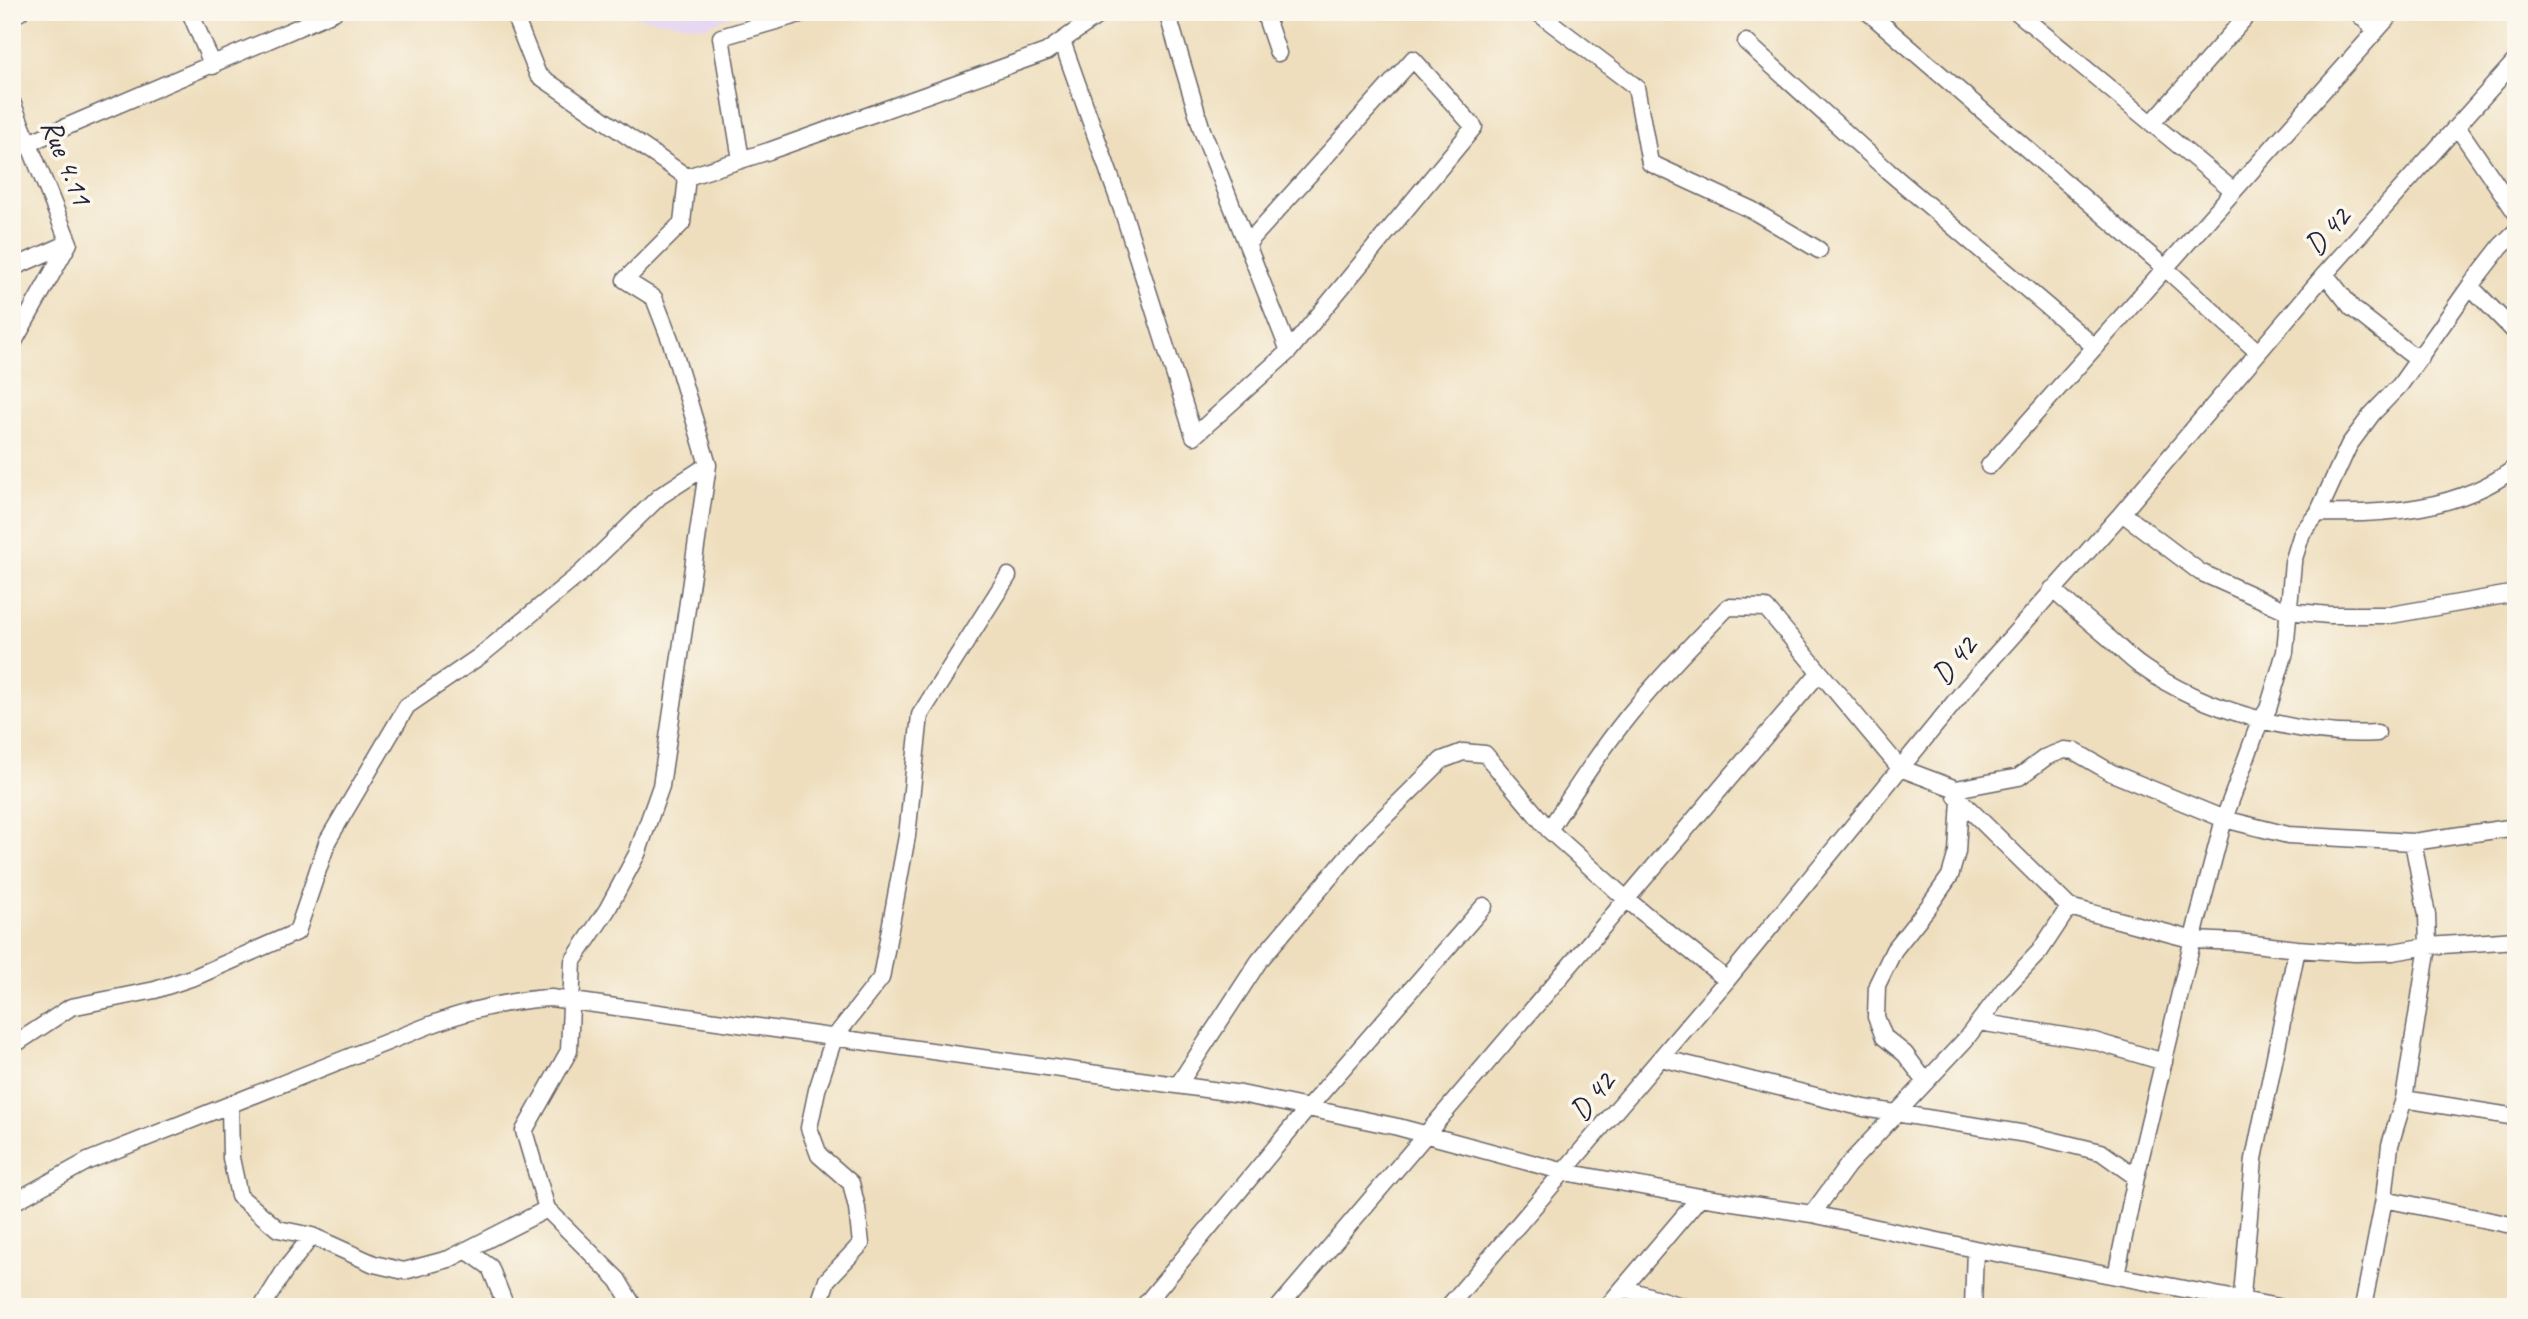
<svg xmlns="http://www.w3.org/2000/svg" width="2528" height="1319" font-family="Caveat,sans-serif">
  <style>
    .built { fill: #e3d3f3 }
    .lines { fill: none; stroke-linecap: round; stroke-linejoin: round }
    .minor-casing { stroke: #696468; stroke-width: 19 }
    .minor { stroke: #fff; stroke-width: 16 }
    .labels { text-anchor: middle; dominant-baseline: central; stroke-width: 7; stroke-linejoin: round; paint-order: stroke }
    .street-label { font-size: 30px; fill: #22223b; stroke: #fbf7ec }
  </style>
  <rect width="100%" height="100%" fill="#fbf7ec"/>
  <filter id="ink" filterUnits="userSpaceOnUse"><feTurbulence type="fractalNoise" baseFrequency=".0143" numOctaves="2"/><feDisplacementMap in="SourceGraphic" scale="14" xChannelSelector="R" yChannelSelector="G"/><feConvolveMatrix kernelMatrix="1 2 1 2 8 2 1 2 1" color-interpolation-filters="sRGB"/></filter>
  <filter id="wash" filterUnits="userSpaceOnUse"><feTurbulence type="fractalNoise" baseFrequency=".00686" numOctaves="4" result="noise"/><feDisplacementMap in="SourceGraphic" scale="28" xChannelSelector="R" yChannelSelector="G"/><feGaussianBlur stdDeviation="1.57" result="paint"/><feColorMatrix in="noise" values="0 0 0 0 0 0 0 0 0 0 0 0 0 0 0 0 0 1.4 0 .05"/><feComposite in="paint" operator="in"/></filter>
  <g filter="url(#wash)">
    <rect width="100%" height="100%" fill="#eedebd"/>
    <path class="built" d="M607,12H741L703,27Z"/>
  </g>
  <g filter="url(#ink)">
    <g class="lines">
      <g class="minor-casing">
        <path id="minor" d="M190,12L213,66
          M513,12L538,75L687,177L769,151L1046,52L1103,12
          M1167,12L1202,130L1289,351
          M1264,12L1278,53
          M1537,12L1636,87L1650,163L1752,210L1819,250
          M1868,12L2165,268L2258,352
          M2017,12L2234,191
          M2357,12L2376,31
          M12,16L20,12
          M1062,41L1124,215L1194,436L1289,351L1474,127L1413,59L1247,244
          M1746,42L1888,171L2095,347
          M12,102L69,243
          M2152,123L2250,12
          M2458,128L2516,213
          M12,150L334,12
          M741,160L721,37L807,12
          M12,268L69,243
          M2325,274L2352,308L2409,353L2421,357
          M2470,286L2516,333
          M12,345L69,243
          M1989,466L2393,12
          M2122,513L2200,572L2287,611L2329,615H2391L2516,593
          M2318,513C2385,515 2461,510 2516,467
          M2052,589C2071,606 2090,622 2109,638C2120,648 2130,659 2142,667C2203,710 2302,738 2377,733
          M1956,796L2069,907
          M1549,830C1575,790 1600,751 1629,715C1660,677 1694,642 1728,607L1766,608L1900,768L1956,789L2019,777L2046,757L2064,750L2074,751L2112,773L2224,819L2288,835L2413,842L2516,827
          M1979,1022L2094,1041L2164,1062
          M12,1046L71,1007L155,990L197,976L297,932L328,840L407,706L480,656L581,573L660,496L708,465
          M1661,1058L1864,1108L2026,1134L2101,1152L2136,1177
          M1926,1082L1905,1054L1884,1037L1876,1017L1877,985L1894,950L1929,906L1950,876L1957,852L1960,799
          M1178,1085L1259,961L1363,838L1442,760L1463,752L1485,754L1549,830L1626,899L1727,980
          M2404,1099L2516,1117
          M230,1105L231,1158L239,1196L278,1229L312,1236L374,1264L404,1271L449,1259L547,1209
          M2384,1199L2516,1226
          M12,1203L88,1161L430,1025C469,1010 508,1000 551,998L1241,1094L1398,1127L1565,1172L1700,1197L1812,1214L1975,1249L2278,1307
          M1812,1214L1848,1165L1965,1040L2005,988L2040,951L2069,907L2194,940L2237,942L2297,949L2355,953L2393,952L2428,946L2516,940
          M466,1250L490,1267L506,1307
          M2116,1276L2136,1177L2197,922L2224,819L2260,721L2268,709L2285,652L2293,562L2302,533L2318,513L2349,445L2372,414L2400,385L2470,286L2501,246L2516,231
          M1623,1288L1684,1307
          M262,1307L285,1270L312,1236
          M634,1307L618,1280L547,1209L524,1131L569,1051L573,961L607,910L637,854L661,786L708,465L671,342L654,298L625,280L682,223L687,177
          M818,1307L827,1280L861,1244L857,1208L851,1183L819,1155L809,1128L817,1090L834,1038L881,978L907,836L920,715L1008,576
          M1143,1307L1308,1108L1484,906
          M1279,1307L1819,673
          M1448,1307L1727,980L1966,688L2122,513L2325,274L2516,60
          M1607,1307L1700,1197
          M1973,1307L1975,1249
          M2241,1307L2254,1159L2297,949
          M2363,1307L2384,1199L2390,1145L2404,1099L2428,946L2427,915L2413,842"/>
      </g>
      <use href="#minor" class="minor"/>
    </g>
  </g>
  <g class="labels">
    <g class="street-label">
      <text transform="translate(67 162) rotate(68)">Rue 4.11</text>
      <text transform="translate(2327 231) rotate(-48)">D 42</text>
      <text transform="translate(1954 660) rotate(-50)">D 42</text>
      <text transform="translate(1592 1096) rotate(-50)">D 42</text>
    </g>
  </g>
  <rect width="2528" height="1319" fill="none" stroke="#fbf7ec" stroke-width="42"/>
</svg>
